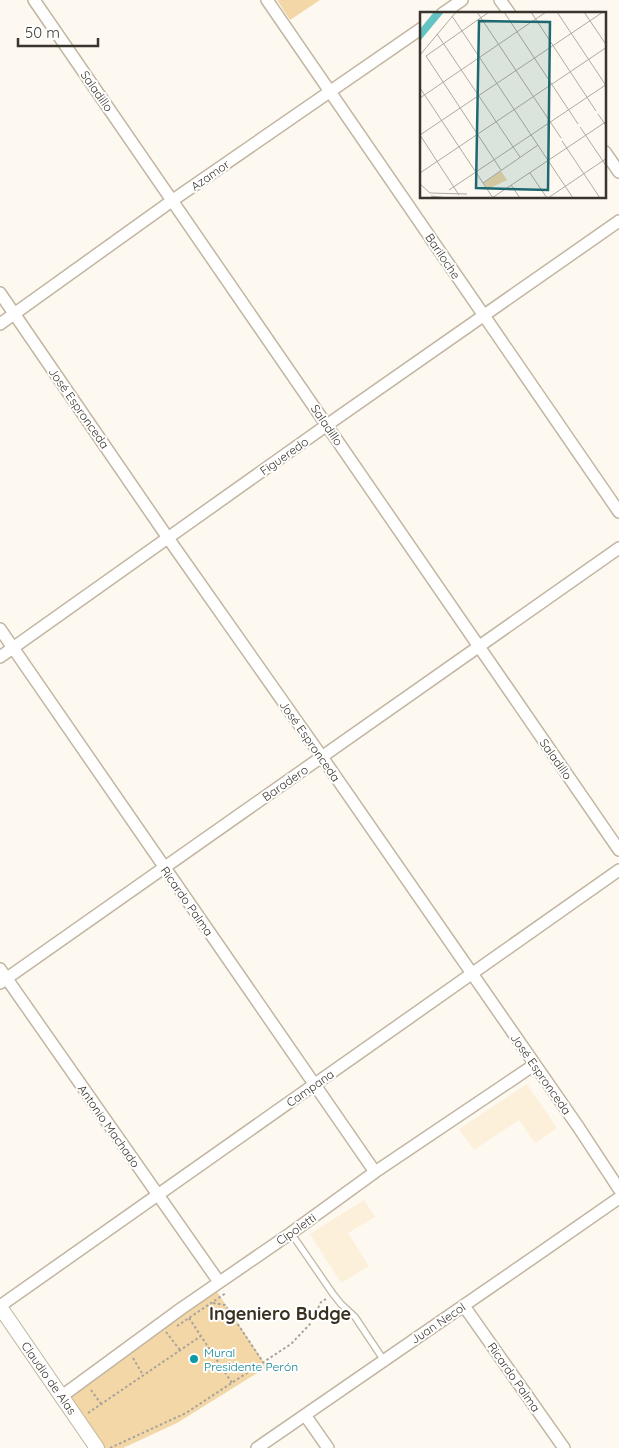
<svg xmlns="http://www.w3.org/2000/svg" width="619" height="1448" font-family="Quicksand,sans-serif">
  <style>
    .built { fill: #fdf0da }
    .green { fill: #f4d7a7 }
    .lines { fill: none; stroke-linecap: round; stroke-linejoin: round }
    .service-casing { stroke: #c2b6a2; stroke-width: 8 }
    .minor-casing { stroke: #c2b6a2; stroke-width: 14 }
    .tertiary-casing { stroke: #c2b6a2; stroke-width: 16 }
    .path { stroke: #a7a39b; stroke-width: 2; stroke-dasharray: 2.5 2.5; stroke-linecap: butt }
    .service { stroke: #fff; stroke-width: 5.5 }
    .minor { stroke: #fff; stroke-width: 11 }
    .tertiary { stroke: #fff; stroke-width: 14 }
    .culture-dot { fill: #0f9aa8; stroke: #fff; stroke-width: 2 }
    .labels { text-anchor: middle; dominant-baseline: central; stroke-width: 4; stroke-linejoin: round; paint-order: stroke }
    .street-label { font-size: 12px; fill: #39352d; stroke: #fff }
    .culture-label { font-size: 12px; fill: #0d838f; stroke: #fff; text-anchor: start }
    .district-label { font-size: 18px; font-weight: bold; fill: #3b3121; stroke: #fff }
    .inset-road { fill: none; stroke: #afaaa2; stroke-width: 1 }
    .view { fill: #1e6971; fill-opacity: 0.15; stroke: #1e6971; stroke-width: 2.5 }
    .inset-edge { fill: none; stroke: #39352d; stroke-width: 2.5 }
  </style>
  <rect width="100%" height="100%" fill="#fdf8f0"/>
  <path class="built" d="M527,1084L557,1128L535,1143L519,1120L474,1150L459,1129Z
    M364,1200L375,1217L348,1233L369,1266L341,1283L310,1234Z"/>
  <path class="green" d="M277,0H320L290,20Z
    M216,1290L267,1367L177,1423L123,1448H104L68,1398Z"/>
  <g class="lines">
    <g class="service-casing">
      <path id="service" d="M291,1233L333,1294L341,1304L355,1317L383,1359"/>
    </g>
    <g class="minor-casing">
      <path id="minor" d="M34,0L619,850
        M267,0L619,512
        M500,0L510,14
        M442,14L462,0
        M605,152L619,172
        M0,293L168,538L322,757L579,1128L619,1189
        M0,324L173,200L422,28
        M0,629L375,1172
        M0,657L327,425L619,221
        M0,969L219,1282
        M0,983L619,548
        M0,1306L619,870
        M464,1306L564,1448
        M62,1396L182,1308L291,1233L375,1172L534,1065
        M305,1415L328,1448
        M257,1448C378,1364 499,1282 619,1198"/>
    </g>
    <g class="tertiary-casing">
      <path id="tertiary" d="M0,1307L97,1448"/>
    </g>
    <path class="path" d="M213,1303L225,1305L263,1362
      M189,1318L232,1383
      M177,1326L226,1293
      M166,1332L180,1350
      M133,1358L143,1375
      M91,1390L101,1404
      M88,1413L201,1336
      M110,1448L186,1413L291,1344L311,1323L321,1302L326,1299"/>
    <use href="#service" class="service"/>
    <use href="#minor" class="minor"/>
    <use href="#tertiary" class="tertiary"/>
  </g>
  <circle class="culture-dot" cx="194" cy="1359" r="5"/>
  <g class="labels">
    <g class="street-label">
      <text transform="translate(97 91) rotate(55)">Saladillo</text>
      <text transform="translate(210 175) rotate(-35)">Azamor</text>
      <text transform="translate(443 256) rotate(56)">Bariloche</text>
      <text transform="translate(79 408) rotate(55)">José Espronceda</text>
      <text transform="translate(327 425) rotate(56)">Saladillo</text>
      <text transform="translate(284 456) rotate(-35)">Figueredo</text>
      <text transform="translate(310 741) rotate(55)">José Espronceda</text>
      <text transform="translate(556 759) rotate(55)">Saladillo</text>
      <text transform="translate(285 783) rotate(-35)">Baradero</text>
      <text transform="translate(187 901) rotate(55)">Ricardo Palma</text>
      <text transform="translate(541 1074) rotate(55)">José Espronceda</text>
      <text transform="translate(310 1088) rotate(-35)">Campana</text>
      <text transform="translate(109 1126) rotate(55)">Antonio Machado</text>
      <text transform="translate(296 1229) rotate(-35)">Cipoletti</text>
      <text transform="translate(438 1323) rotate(-34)">Juan Necol</text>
      <text transform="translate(514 1377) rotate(55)">Ricardo Palma</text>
      <text transform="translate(49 1378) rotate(55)">Claudio de Alas</text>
    </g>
    <g class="culture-label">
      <text x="204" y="1352">Mural<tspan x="204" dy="14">Presidente Perón</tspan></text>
    </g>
    <g class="district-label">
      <text x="280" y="1313">Ingeniero Budge</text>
    </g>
  </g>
  <g transform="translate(420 12)">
    <rect width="186" height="186" fill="#fdf8f0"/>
    <path d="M81,159L87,168L68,177L64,171Z" fill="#f4d7a7"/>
    <path d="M14,0H24L0,29V17Z" fill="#64c3c3"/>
    <path class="inset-road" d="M57,0L141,126M69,0L6,44L81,158M84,0L158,112M111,0L176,99M137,0L187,75M164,0L187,34M32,4L153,186M17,22L100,145M0,43L36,0M0,76L73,186M0,86L126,0M178,102L187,115M160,115L187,155M0,123L183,0M0,123L39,183M142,129L180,186M0,161L187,35M110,161L127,186M63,171L118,133M0,172L10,181L47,182M91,173L100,186M29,178L187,72M11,184L28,186M72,186L187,109M128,186L187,146"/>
    <path class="view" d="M59,9L130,10L128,178L56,176Z"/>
    <rect width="186" height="186" class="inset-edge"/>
  </g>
  <path d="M18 38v8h80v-8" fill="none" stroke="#39352d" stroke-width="2.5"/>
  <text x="25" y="38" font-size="15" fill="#39352d" stroke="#ffffff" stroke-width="4" paint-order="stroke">50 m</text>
</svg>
